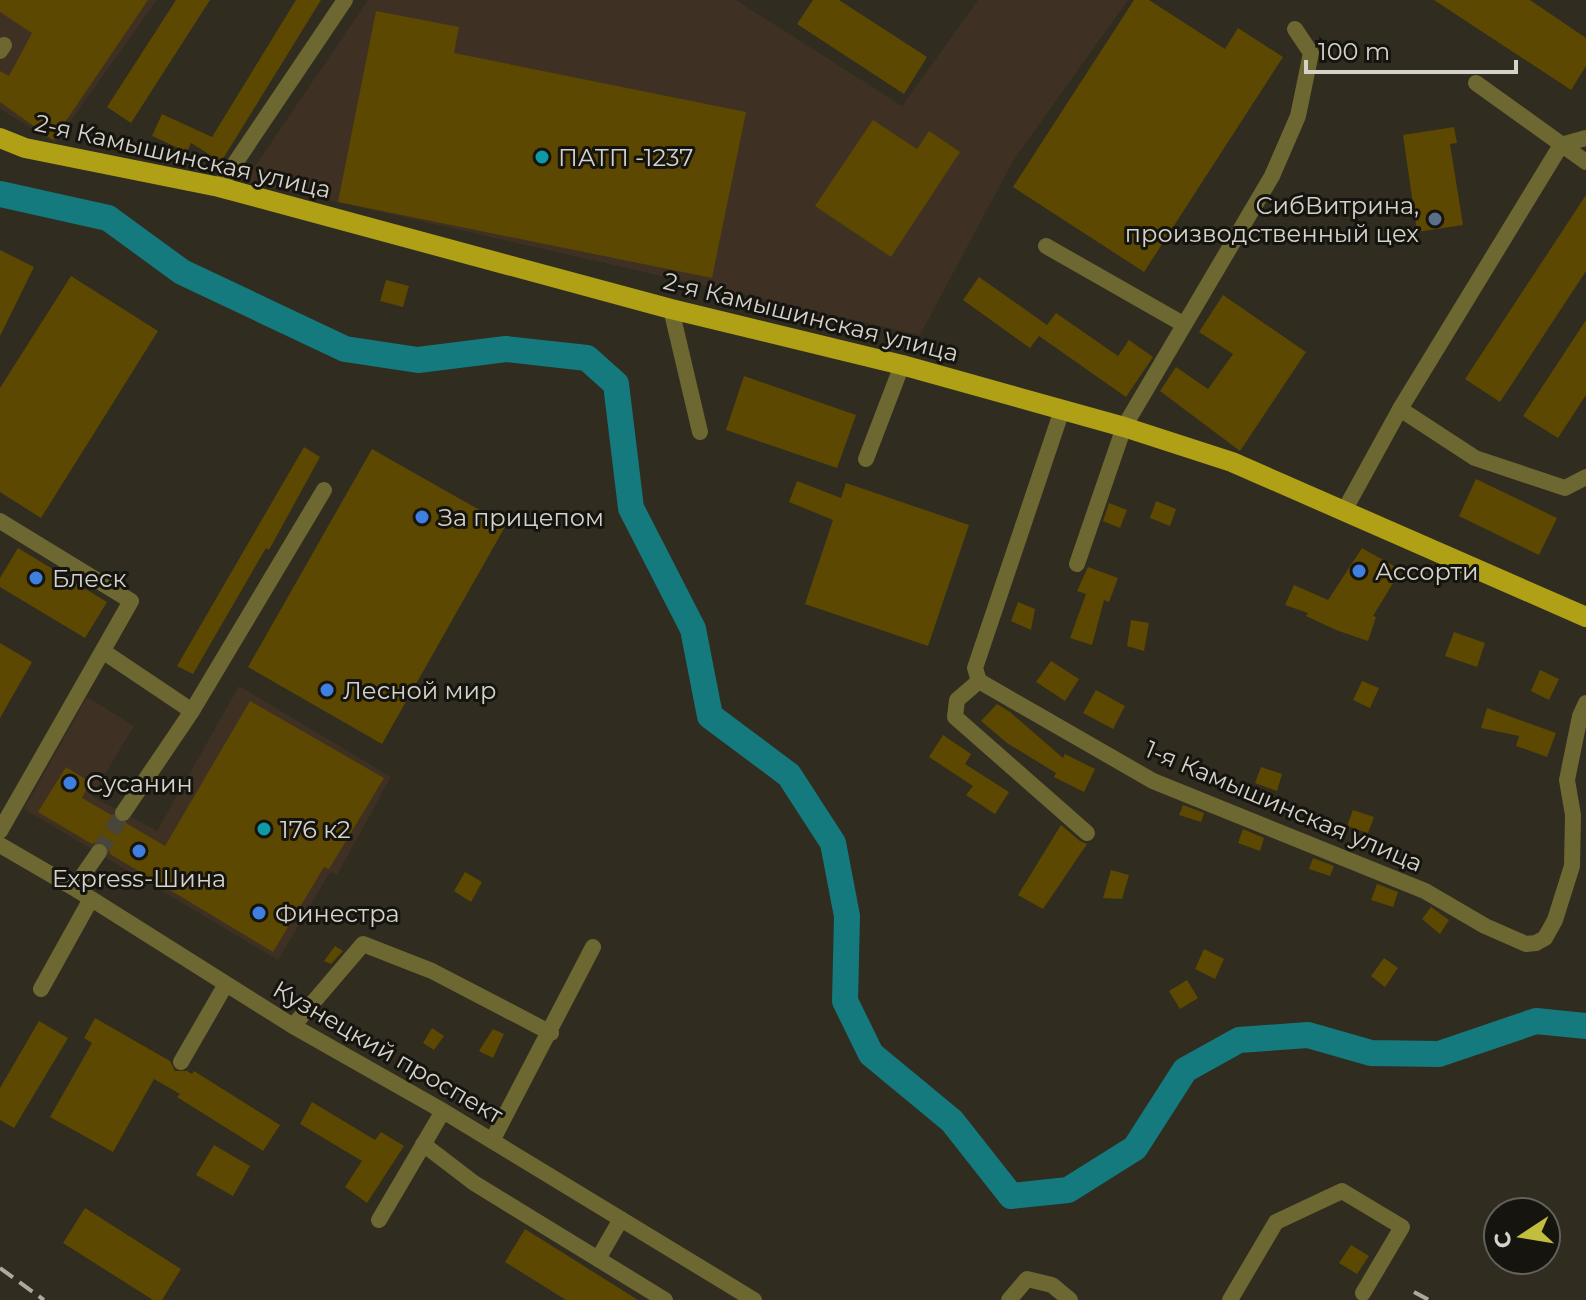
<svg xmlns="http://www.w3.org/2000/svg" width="1586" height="1300" font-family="Montserrat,sans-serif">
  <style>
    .industrial { fill: #3e3123 }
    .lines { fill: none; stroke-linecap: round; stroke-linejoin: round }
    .river { stroke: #147a7d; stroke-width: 26 }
    .building { fill: #5c4800 }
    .minor-tunnel { stroke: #494539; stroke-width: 16; stroke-dasharray: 16 8; stroke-linecap: butt }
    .minor { stroke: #6d6731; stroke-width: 16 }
    .major { stroke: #afa015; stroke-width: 20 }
    .rail { stroke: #ada9a0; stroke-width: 4; stroke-dasharray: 16 8; stroke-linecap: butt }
    .culture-dot { fill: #0f9aa8; stroke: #16140f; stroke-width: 3 }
    .service-dot { fill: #5c6f8a; stroke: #16140f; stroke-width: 3 }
    .shop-dot { fill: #3f7fe0; stroke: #16140f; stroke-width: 3 }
    .labels { text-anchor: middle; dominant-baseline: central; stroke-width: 6; stroke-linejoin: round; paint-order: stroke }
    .street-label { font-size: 24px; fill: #d5d2ca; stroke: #16140f }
    .poi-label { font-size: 24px; fill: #d5d2ca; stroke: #16140f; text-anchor: start }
  </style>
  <rect width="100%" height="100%" fill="#302c1f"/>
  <path class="industrial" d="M0,0H157L55,143L0,109Z
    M368,0H736L902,106L978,0H1128L1013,161L920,335L245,181Z
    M239,686L391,777L337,875L330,872L278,960L24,809L87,697L134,726L92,796L157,831Z"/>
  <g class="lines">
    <path class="river" d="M0,194L108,218L182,272L345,349L418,360L506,349L587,358L616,384L631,508L693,629L710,716L789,775L833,843L847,916L845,1001L871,1054L952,1121L1011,1196L1068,1190L1135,1148L1185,1070L1239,1040L1308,1035L1371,1053L1439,1054L1536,1021L1586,1026"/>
  </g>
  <path class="building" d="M0,0H148L53,140L0,102V71L9,76L32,33L0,12Z
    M176,0H210L131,123L107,107Z
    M296,0H321L221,162L191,143L187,152L152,136L162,114L212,137Z
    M813,0H839L927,57L904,94L797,24Z
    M1134,0H1149L1225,49L1238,28L1283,57L1144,272L1013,187Z
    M1434,0H1530L1586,38V66L1571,90Z
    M376,11L459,27L454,53L746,112L712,278L338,202Z
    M873,120L917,149L929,131L960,152L891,257L815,206Z
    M1454,127L1457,143L1450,144L1463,225L1417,232L1403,135Z
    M1586,195V271L1500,402L1465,379Z
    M0,250L34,267L0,336Z
    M71,276L158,331L41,518L0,492V388Z
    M979,277L1047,325L1056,313L1118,356L1129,340L1153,357L1126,397L1039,336L1030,348L963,300Z
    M386,280L409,286L403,307L380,301Z
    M1223,295L1306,352L1240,451L1160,391L1176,367L1208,389L1233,354L1199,332Z
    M1586,320V395L1558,438L1523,416Z
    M744,376L856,415L837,468L726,430Z
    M304,447L320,457L269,550L266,548L193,674L177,666Z
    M372,449L506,525L382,744L248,667Z
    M1476,479L1557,518L1539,555L1459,516Z
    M797,481L841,498L846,483L969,525L928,646L805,604L833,520L789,502Z
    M1156,501L1176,509L1170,526L1150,518Z
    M1109,503L1127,510L1120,528L1103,521Z
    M18,548L107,602L85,638L0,587V578Z
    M1362,548L1401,570L1373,616L1376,617L1368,641L1336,630L1306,616L1308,613L1285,605L1294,585L1328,600Z
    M1088,567L1118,578L1109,602L1104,600L1092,645L1070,638L1086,594L1077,591Z
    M1018,602L1035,609L1031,630L1011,621Z
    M1131,620L1149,623L1144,651L1127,646Z
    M1454,632L1485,643L1477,667L1445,656Z
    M0,643L32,662L0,718Z
    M1051,661L1079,679L1065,701L1036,682Z
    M1540,670L1559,679L1549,700L1531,691Z
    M1362,681L1379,688L1370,708L1353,700Z
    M1096,690L1125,706L1113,729L1083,713Z
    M250,701L384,778L329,869L324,867L273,952L110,854L109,848L105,843L99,841L92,844L38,812L66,767L90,782L82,798L113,816L118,822L126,823L165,846Z
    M997,704L1010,712L1063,758L1065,754L1095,769L1084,792L1054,777L1056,773L1007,743L981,721Z
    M1487,708L1556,733L1547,757L1516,746L1519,736L1481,728Z
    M943,735L971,754L965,764L1009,792L995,814L966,795L973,786L929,757Z
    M1261,767L1282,774L1277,791L1255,783Z
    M1183,805L1204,813L1201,822L1179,815Z
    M1353,810L1374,817L1368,833L1347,826Z
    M1061,825L1080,841L1087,844L1043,909L1018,895Z
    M1243,829L1264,838L1260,851L1238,843Z
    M1313,858L1334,866L1330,876L1309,869Z
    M1111,870L1129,875L1122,899L1103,898Z
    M465,872L482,882L471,902L454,891Z
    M1377,884L1398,892L1393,907L1371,900Z
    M1431,907L1449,920L1440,934L1422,919Z
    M335,946L343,951L331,964L324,961Z
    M1204,949L1224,959L1215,979L1195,969Z
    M1384,958L1398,968L1385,987L1371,976Z
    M1187,980L1198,998L1180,1009L1169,991Z
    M95,1018L170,1061L175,1071H187L192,1074L194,1071L280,1125L263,1151L177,1097L180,1094L154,1079L113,1152L50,1117L92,1043L84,1038Z
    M39,1021L68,1038L14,1128L0,1120V1088Z
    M432,1028L444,1036L434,1050L423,1043Z
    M493,1029L504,1034L493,1058L479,1051Z
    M312,1102L375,1140L381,1132L404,1146L367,1203L345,1187L362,1161L300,1124Z
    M214,1145L250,1166L233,1196L196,1175Z
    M85,1208L181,1269L162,1300H153L63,1243Z
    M525,1229L638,1300H566L505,1262Z
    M1351,1245L1369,1256L1357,1274L1339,1263Z"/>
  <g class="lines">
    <path class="minor-tunnel" d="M99,852L123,813"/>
    <path class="minor" d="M0,51L4,45
      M1476,83L1586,162
      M219,187L345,0
      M1046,246L1183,324
      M671,309L700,432
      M1400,409L1475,458L1565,488L1586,477
      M1062,410L975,668L979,681L1153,781L1425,891L1485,926L1526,944L1536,943L1545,938L1555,920L1572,866L1573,815L1567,780L1580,716L1586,703
      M866,459L902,365
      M1344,511L1400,409L1561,145L1586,138
      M0,521L131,601L0,831
      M1077,564L1124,427L1272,176L1298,116L1311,53L1295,29
      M104,652L192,711L324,490
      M979,681L957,700L955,717L1087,833
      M123,813L192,711
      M0,845L74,888L293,1026L443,1111L754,1300
      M74,888L99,852
      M41,989L91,899
      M293,1026L363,944L432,971L551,1033
      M181,1062L226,984
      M492,1141L593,947
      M423,1144L474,1183L665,1300
      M379,1220L443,1111
      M598,1259L621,1219
      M1009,1300L1027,1279L1052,1285L1070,1300
      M1230,1300L1276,1222L1342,1191L1402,1227L1363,1293"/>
    <path class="major" d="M0,138L25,148L219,187L671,309L902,365L1124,427L1232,462L1586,617"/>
    <path class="rail" d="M0,1268L44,1300
      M1414,1292L1429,1300"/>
  </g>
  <g class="culture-dot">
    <circle cx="542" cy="157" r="8"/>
    <circle cx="264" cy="829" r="8"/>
  </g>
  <circle class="service-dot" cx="1435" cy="219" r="8"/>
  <g class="shop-dot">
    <circle cx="422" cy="517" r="8"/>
    <circle cx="1359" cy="571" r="8"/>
    <circle cx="36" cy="578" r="8"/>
    <circle cx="327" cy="690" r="8"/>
    <circle cx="70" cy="783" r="8"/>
    <circle cx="139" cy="851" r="8"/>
    <circle cx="259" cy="913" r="8"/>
  </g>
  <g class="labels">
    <g class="street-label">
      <text transform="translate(183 156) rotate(13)">2-я Камышинская улица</text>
      <text transform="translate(811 317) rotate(14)">2-я Камышинская улица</text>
      <text transform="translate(1284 806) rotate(23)">1-я Камышинская улица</text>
      <text transform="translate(388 1052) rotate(30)">Кузнецкий проспект</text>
    </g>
    <g class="poi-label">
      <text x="558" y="157">ПАТП -1237</text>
      <text x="1419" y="205" text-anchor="end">СибВитрина,<tspan x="1419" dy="28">производственный цех</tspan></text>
      <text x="438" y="517">За прицепом</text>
      <text x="1375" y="571">Ассорти</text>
      <text x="52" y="578">Блеск</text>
      <text x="343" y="690">Лесной мир</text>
      <text x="86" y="783">Сусанин</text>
      <text x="280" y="829">176 к2</text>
      <text x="139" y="878" text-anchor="middle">Express-Шина</text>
      <text x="275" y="913">Финестра</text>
    </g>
  </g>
  <g transform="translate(1522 1236) rotate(258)"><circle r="38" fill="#16140f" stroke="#62605a" stroke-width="2"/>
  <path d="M0-6L14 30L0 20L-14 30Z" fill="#c3bd3e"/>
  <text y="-12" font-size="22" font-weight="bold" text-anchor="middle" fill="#d5d2ca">С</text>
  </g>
  <path d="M1306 60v12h210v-12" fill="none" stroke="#d5d2ca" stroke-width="4"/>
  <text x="1318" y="60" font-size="24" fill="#d5d2ca" stroke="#16140f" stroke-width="6" paint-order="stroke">100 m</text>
</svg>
